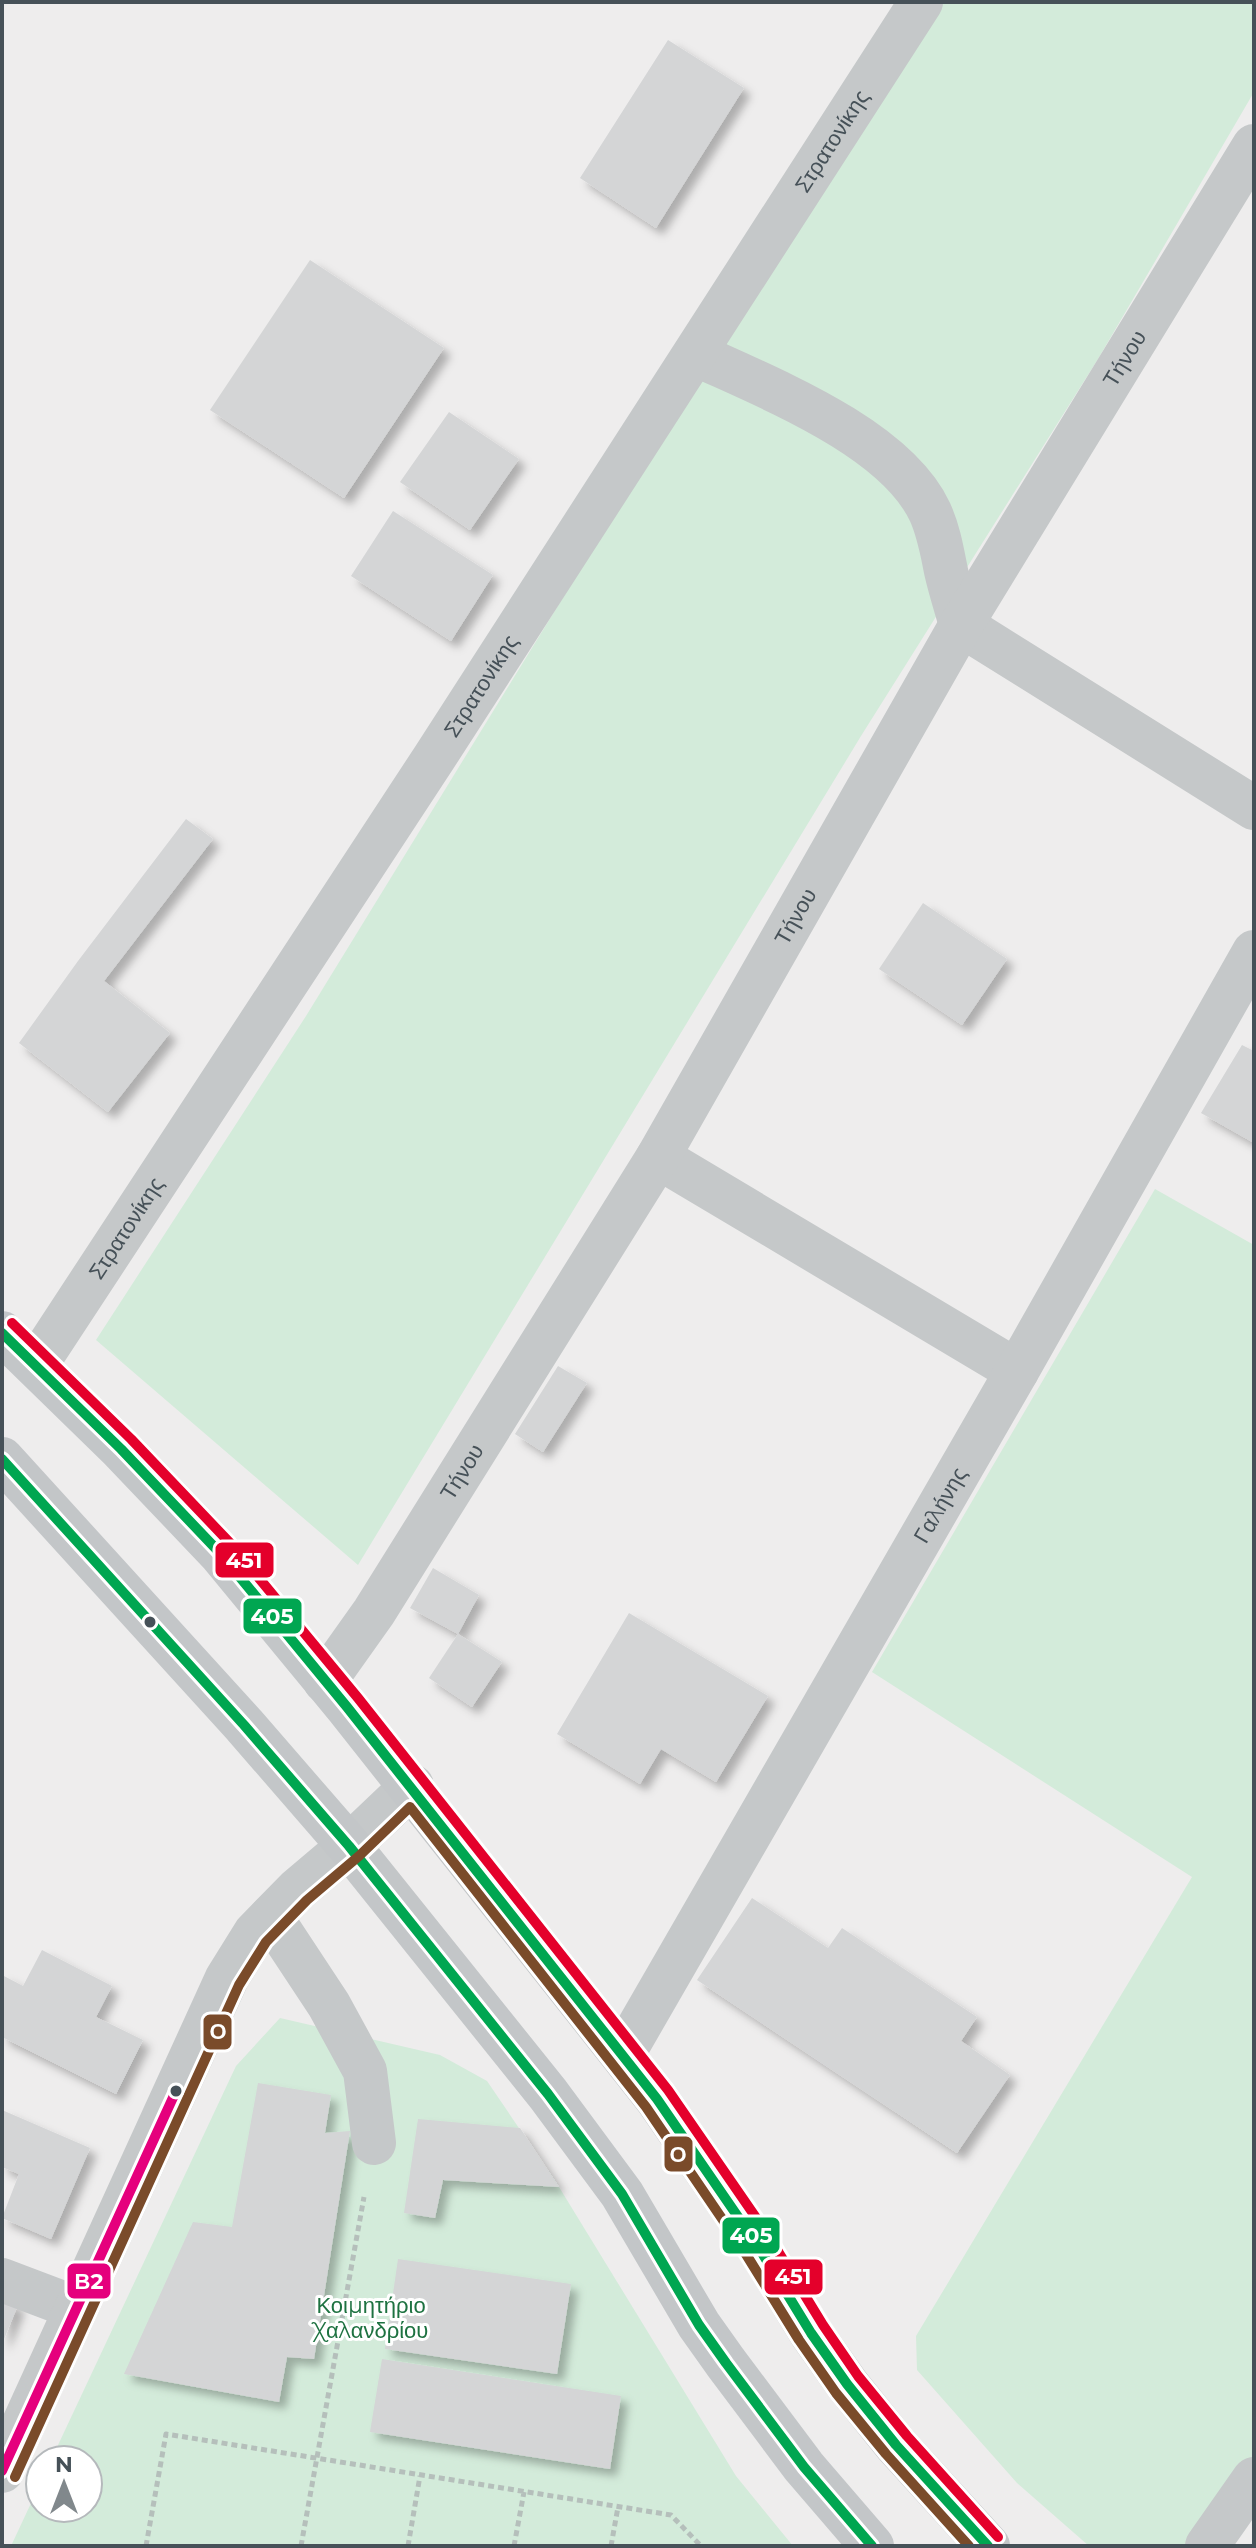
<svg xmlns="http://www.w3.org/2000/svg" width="1256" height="2548" font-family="Montserrat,sans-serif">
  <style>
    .green { fill: #d3ebda }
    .building { fill: #d4d5d6; filter: url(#shadow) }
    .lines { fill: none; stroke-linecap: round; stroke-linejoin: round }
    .path { stroke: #b5bfbb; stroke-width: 5; stroke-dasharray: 6 4; stroke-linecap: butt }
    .minor { stroke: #c5c8c9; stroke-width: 44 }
    .major { stroke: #c3c6c8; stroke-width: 44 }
    .bus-1-casing { stroke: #fff; stroke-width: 16 }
    .bus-2-casing { stroke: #fff; stroke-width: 16 }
    .bus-3-casing { stroke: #fff; stroke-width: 16 }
    .bus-4-casing { stroke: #fff; stroke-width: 16 }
    .bus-1 { stroke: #00a651; stroke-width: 10 }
    .bus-2 { stroke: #7a4b2a; stroke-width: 10 }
    .bus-3 { stroke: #e4002b; stroke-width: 10 }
    .bus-4 { stroke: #e5007d; stroke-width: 10 }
    .bus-dot { fill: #465158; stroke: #fff; stroke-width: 3 }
    .labels { text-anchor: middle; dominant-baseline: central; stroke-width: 6; stroke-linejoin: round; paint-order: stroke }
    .street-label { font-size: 22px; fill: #465158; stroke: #fff }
    .park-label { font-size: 22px; fill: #1e7241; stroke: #fff }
    .line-badge { stroke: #fff; stroke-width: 3 }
    .badge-label { font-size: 22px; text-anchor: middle; font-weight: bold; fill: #fff }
  </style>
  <defs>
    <filter id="shadow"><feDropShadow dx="7" dy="7" stdDeviation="4" flood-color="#0004"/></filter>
  </defs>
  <rect width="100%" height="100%" fill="#eeeded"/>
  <path class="green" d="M944,2H1254V92L1098,359L861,736L358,1565L96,1340L306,1016L613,516Z
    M1155,1189L1254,1245V2504L1220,2546H1089L1017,2483L917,2370L916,2336L1192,1877L872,1672Z
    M280,2018L440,2055L487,2081L559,2187L736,2476L793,2546H11L40,2484V2508H88V2460H51L236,2066Z"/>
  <path class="building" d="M668,40L744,88L656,228L580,178Z
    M310,260L444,348L344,498L210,410Z
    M449,412L519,459L470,530L400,482Z
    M393,511L493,575L451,641L351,576Z
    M186,819L213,839L104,981L170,1033L108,1112L19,1043L78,961Z
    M923,903L1007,959L962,1025L879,969Z
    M1242,1045L1254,1051V1143L1201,1113Z
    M558,1366L587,1383L543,1452L515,1434Z
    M433,1568L479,1595L458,1634L410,1608Z
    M629,1613L768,1696L716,1782L661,1749L640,1784L557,1734Z
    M458,1634L502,1662L472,1707L429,1678Z
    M752,1898L828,1948L842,1928L977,2017L961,2041L1010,2075L957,2153L697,1980Z
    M42,1950L112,1986L96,2017L143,2040L116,2094L2,2037V1975L23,1986Z
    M258,2083L331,2095L325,2133L350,2131L314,2359L287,2357L279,2402L124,2374L193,2222L232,2227Z
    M2,2110L90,2148L51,2239L2,2218L19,2174L2,2167Z
    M418,2119L520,2128L559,2187L443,2180L435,2218L404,2213Z
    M398,2259L571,2284L557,2374L385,2349Z
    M2,2298L18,2305L2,2344Z
    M382,2359L621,2396L610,2469L370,2432Z"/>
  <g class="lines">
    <path class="path" d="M146,2546L166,2434L671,2515L701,2546
      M301,2546L364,2197
      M408,2546L420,2476
      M514,2546L524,2492
      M611,2546L618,2507"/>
    <g class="minor">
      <path d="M695,354C768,388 895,437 930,512C939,532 942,551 946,571C950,589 956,607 961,625L1254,808"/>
      <path d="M658,1157L1017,1371"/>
      <path id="s1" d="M36,1365L434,758L921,2"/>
      <path id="s2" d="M325,1681L374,1612L658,1157L961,625L1254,146"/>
      <path d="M271,1917L329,2005L365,2071L374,2143"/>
      <path id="s3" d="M623,2054L1017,1371L1254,952"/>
      <path d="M2,2280L76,2308"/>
      <path d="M2,2471L227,1978L255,1933L297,1890L349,1846L412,1786"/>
      <path d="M1207,2546L1254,2479"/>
    </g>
    <path class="major" d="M2,1333L121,1449L220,1553L347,1707L657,2099L756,2243L811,2333L847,2384L896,2445L988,2546
      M2,1459L244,1725L349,1846L548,2094L622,2194L699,2325L726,2363L804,2467L872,2546"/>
    <g class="bus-1-casing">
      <path id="bus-1" d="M2,1333L121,1449L220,1553L347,1707L657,2099L756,2243L811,2333L847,2384L896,2445L988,2546
        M2,1459L244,1725L349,1846L548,2094L622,2194L699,2325L726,2363L804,2467L872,2546"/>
    </g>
    <g class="bus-2-casing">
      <path id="bus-2" d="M15,2477L239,1985L266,1942L307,1900L359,1856L410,1807L646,2107L744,2251L799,2340L836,2393L886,2454L969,2546"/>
    </g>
    <g class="bus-3-casing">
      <path id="bus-3" d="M12,1323L131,1439L230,1543L358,1698L668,2090L768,2235L823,2325L858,2376L907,2436L998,2537"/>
    </g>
    <g class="bus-4-casing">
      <path id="bus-4" d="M2,2471L176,2091"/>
    </g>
    <use href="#bus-1" class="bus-1"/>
    <use href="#bus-2" class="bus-2"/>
    <use href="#bus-3" class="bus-3"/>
    <use href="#bus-4" class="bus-4"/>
  </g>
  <g class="bus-dot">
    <circle cx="150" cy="1622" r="7"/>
    <circle cx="176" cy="2091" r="7"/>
  </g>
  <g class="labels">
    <g class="street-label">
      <text stroke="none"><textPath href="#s1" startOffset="1460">Στρατονίκης</textPath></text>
      <text stroke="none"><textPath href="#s2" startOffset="1546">Τήνου</textPath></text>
      <text stroke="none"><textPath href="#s1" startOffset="812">Στρατονίκης</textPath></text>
      <text stroke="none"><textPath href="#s2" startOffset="898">Τήνου</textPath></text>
      <text stroke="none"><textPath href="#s1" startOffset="164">Στρατονίκης</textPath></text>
      <text stroke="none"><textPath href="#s2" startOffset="250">Τήνου</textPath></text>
      <text stroke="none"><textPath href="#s3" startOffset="634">Γαλήνης</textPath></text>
    </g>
    <g class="park-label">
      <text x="371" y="2305">Κοιμητήριο<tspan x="371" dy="25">Χαλανδρίου</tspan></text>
    </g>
  </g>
  <g class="line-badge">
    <rect x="214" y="1541" width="61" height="38" rx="8" fill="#e4002b"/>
    <rect x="242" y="1597" width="61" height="38" rx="8" fill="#00a651"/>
    <rect x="202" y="2013" width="31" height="38" rx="8" fill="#7a4b2a"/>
    <rect x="663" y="2135" width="31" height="38" rx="8" fill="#7a4b2a"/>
    <rect x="721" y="2216" width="60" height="39" rx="8" fill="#00a651"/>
    <rect x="763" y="2258" width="61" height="38" rx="8" fill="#e4002b"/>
    <rect x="66" y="2262" width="46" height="38" rx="8" fill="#e5007d"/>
  </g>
  <g class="badge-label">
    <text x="244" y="1568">451</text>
    <text x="272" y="1624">405</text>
    <text x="218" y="2039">Ο</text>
    <text x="678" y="2162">Ο</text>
    <text x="751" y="2243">405</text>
    <text x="793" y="2284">451</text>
    <text x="89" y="2289">Β2</text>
  </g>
  <rect width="1256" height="2548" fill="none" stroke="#465158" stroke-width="8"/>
  <g transform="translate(64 2484)"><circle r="38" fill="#ffffff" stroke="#b5b9bc" stroke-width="2"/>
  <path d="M0-6L14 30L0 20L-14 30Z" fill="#81888c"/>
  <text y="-12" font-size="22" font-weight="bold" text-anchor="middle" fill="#465158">N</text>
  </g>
</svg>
